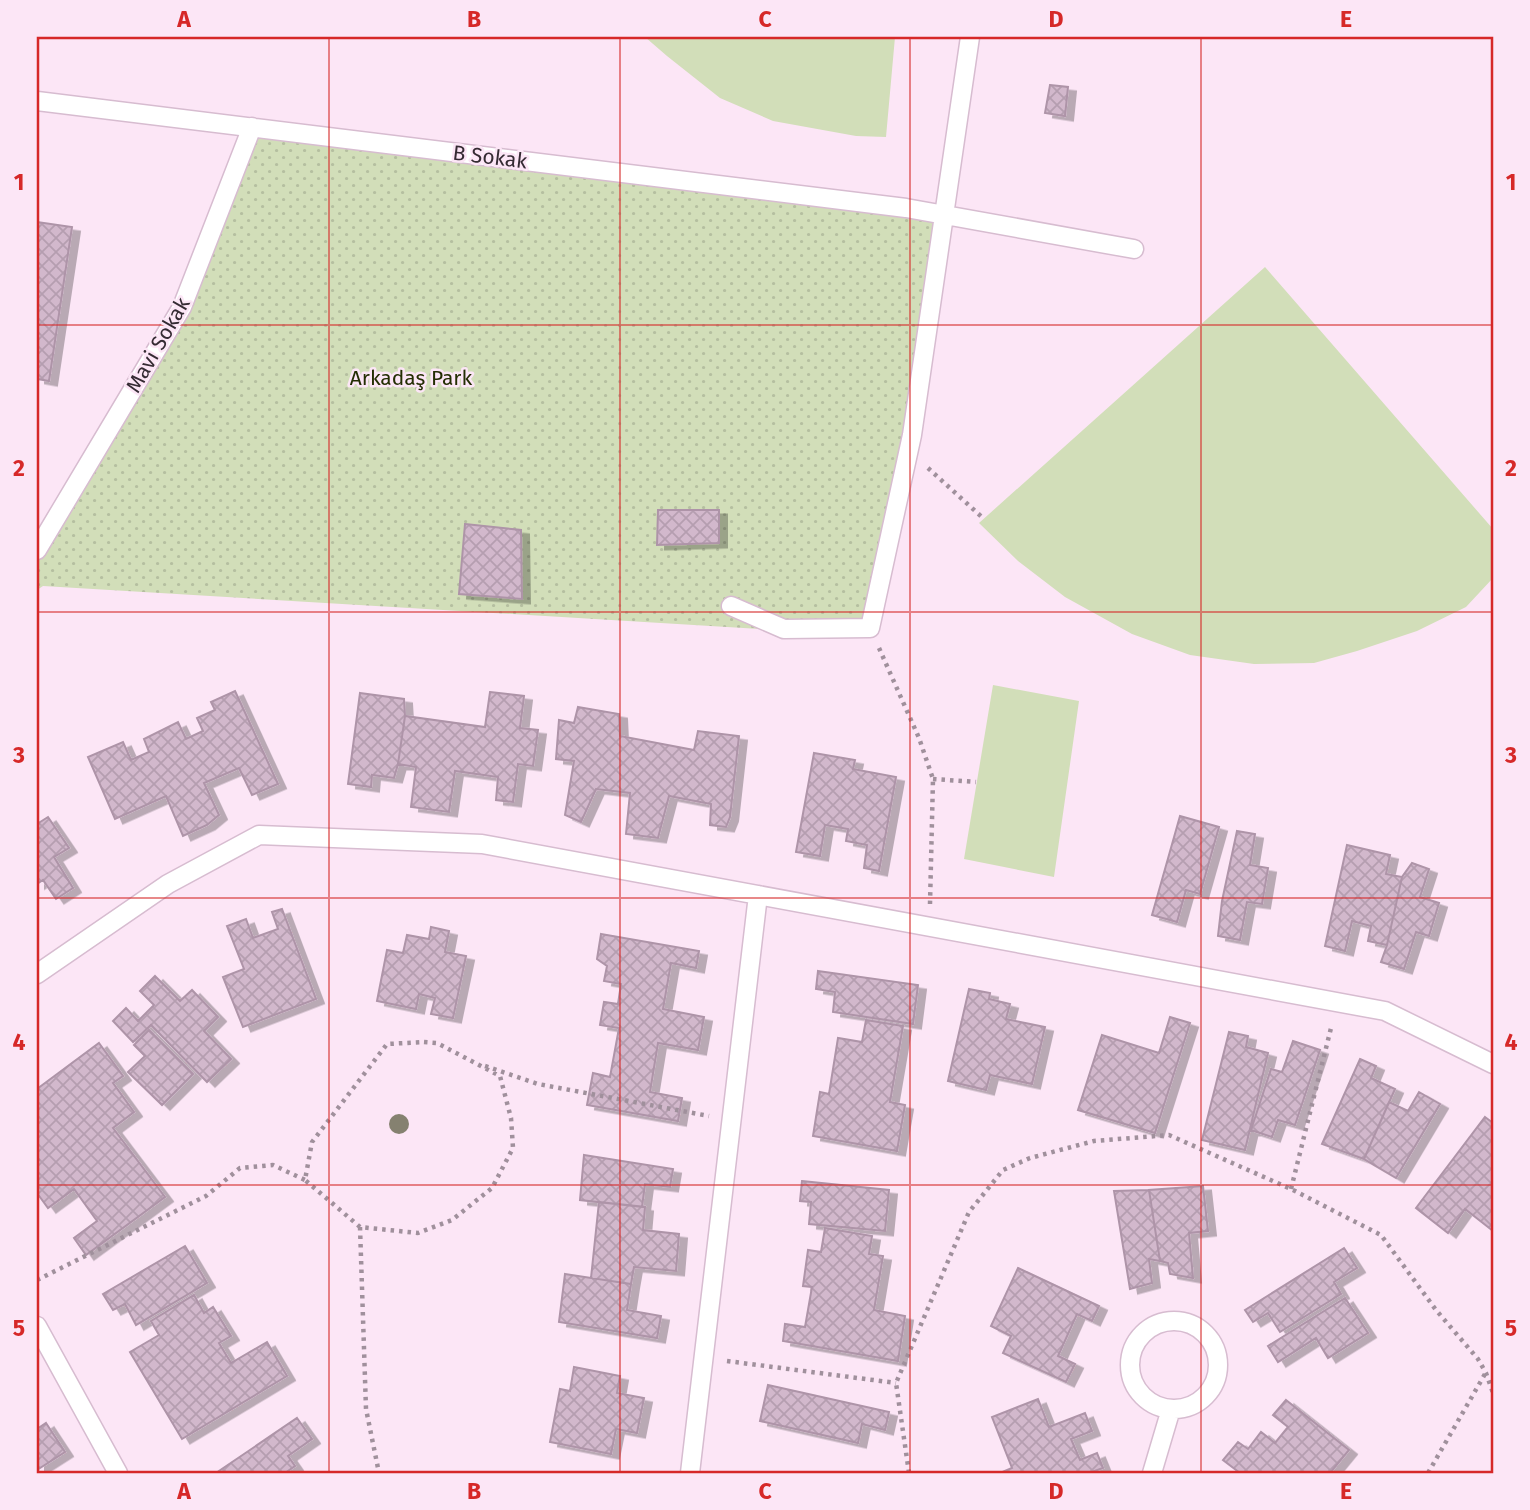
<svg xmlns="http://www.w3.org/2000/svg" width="1530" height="1510" font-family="'Fira Sans',sans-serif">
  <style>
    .green { fill: url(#green-dots) }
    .pitch { fill: #d2deb9 }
    .building { fill: url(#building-cross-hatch); stroke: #ae94a8; stroke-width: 2; filter: url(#shadow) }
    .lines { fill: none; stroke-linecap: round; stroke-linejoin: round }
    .service-casing { stroke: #d7bcd0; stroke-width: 21 }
    .path { stroke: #a0909c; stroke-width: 4.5; stroke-dasharray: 3.5 5; stroke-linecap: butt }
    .service { stroke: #fff; stroke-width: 18 }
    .tree { fill: #858170 }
    .grid { fill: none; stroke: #d62828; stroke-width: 2; stroke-opacity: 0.55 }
    .labels { text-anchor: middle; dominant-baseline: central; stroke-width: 5; stroke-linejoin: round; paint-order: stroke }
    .street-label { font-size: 21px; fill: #352b33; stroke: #fce6f6 }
    .park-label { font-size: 21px; fill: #242e03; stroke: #fce6f6 }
    .neatline { fill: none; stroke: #d62828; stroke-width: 2.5 }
    .grid-label { font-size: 23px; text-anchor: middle; font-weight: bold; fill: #d62828 }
  </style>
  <defs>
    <pattern id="green-dots" width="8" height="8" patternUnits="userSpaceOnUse" patternTransform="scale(1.75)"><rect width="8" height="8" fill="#d2deb9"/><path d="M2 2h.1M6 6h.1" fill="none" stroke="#b5bfa0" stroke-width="1.8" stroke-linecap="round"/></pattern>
    <pattern id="building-cross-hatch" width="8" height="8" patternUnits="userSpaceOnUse" patternTransform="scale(1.75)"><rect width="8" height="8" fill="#d2b8cc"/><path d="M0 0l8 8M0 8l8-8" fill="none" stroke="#b59eb0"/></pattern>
    <filter id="shadow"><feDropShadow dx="8" dy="4.5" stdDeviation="0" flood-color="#0004"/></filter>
  </defs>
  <rect width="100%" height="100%" fill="#fce6f6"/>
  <path class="green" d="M252,127L943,213L870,628L844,634L43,586L37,590V553L193,304Z"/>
  <path class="pitch" d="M645,37H895L886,137L856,136L773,121L720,98L667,56Z
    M1265,267L1493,529V578L1466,607L1417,631L1357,651L1314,663L1254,664L1190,655L1132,634L1065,597L1018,561L979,523Z
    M993,685L1079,701L1054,877L964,859Z"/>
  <path class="building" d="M1050,85L1068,87L1065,116L1045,113Z
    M37,222L72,227L49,381L37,379Z
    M658,510H719V543L657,545Z
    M465,524L521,530L522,599L459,594Z
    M235,691L278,784L252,795L239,768L204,783L219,815L207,825L183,836L166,796L115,819L88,757L123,742L131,760L149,752L144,739L178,722L186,739L203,731L197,718L215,710L211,702Z
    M490,692L524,696L520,728L538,730L533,766L518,764L513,802L496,800L498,777L455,771L449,812L411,807L416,767L398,764L405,716L485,727Z
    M360,693L404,699L405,716L398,764L394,778L372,775L371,787L348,784Z
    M578,707L619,714L620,736L694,750L698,731L739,736L730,817L726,827L710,825L711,804L669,796L658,838L626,834L630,793L596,789L581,822L565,815L574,761L556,759L559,720L574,723Z
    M814,753L855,760L853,769L896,777L879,871L864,868L867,845L846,841L848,829L825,825L820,856L796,852Z
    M1180,816L1219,827L1200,894L1186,890L1177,922L1152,915Z
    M48,817L69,848L54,857L73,888L56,899L43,880L37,884V824Z
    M1237,831L1255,834L1250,865L1268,868L1262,904L1247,902L1240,940L1218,936L1222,901Z
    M1347,845L1390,855L1386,874L1402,877L1387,945L1368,941L1371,926L1352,921L1345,951L1325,946Z
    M1412,863L1429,869L1420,897L1439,903L1429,936L1416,932L1404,969L1381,962L1387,945L1402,877Z
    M282,909L316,999L243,1027L223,977L244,969L227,926L246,919L253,938L278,929L272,912Z
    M431,927L449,931L445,952L466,956L453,1018L431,1014L435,998L419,994L416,1009L377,1001L387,950L403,953L407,935L429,939Z
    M601,934L699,951L696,968L671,963L663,1009L704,1017L698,1050L658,1043L650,1092L682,1098L678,1121L587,1105L593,1073L610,1077L619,1028L600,1025L604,1002L618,1004L621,984L604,981L607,966L597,959Z
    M818,971L918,985L913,1024L833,1012L835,992L816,989Z
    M155,976L180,1001L192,990L218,1017L204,1031L231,1059L207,1082L151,1025L133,1042L113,1021L126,1008L138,1021L154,1005L140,991Z
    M969,989L990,993L989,999L1010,1004L1006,1019L1045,1027L1032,1084L990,1075L986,1090L948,1081Z
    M1170,1017L1190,1023L1155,1133L1078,1110L1102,1035L1159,1053Z
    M866,1020L903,1026L890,1102L905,1105L897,1151L813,1136L820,1092L829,1094L838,1038L862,1042Z
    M149,1030L193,1074L162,1105L128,1072L145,1056L134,1045Z
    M1229,1032L1248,1036L1246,1047L1268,1053L1245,1150L1202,1140Z
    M1293,1041L1320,1050L1295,1125L1278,1120L1272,1137L1251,1130L1271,1069L1282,1072Z
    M99,1043L123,1076L113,1083L134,1112L113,1128L165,1197L86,1255L74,1238L97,1221L74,1189L48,1208L37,1193V1162L39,1160L37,1158V1089Z
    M1360,1059L1376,1066L1371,1078L1395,1089L1364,1159L1322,1144Z
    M1419,1092L1440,1104L1396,1178L1364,1159L1389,1102L1408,1111Z
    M1485,1117L1493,1123V1231L1465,1209L1448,1233L1416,1208Z
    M584,1155L673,1169L670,1187L645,1184L642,1207L580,1200Z
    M802,1181L889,1190L885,1231L809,1224L811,1202L800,1201Z
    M1203,1186L1208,1231L1189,1233L1193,1278L1170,1274L1168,1263L1160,1261L1149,1190Z
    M1149,1190L1160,1261L1149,1259L1152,1283L1130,1289L1114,1191Z
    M599,1202L645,1207L643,1230L679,1234L676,1271L634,1267L631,1284L591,1278Z
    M825,1228L872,1236L869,1254L883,1256L874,1310L905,1316L898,1361L783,1341L785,1324L805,1327L812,1287L803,1286L808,1250L821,1252Z
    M185,1246L207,1283L136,1325L125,1304L113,1310L103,1294Z
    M1344,1248L1357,1268L1334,1282L1341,1294L1280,1332L1268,1313L1253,1322L1245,1310Z
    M1018,1268L1099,1306L1092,1321L1077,1314L1058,1356L1075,1364L1066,1382L1003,1353L1011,1336L991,1326Z
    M565,1274L631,1284L627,1310L661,1316L657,1338L559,1322Z
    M194,1295L204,1313L213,1307L231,1336L219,1343L231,1363L267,1342L287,1376L182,1439L130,1352L159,1335L151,1321Z
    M1345,1298L1368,1333L1328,1358L1316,1338L1278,1362L1268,1346Z
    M574,1367L620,1376L617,1393L644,1398L637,1433L616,1429L611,1454L550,1442L560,1389L570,1391Z
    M768,1385L889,1412L885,1430L862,1424L858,1443L760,1421Z
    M1038,1399L1049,1427L1085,1413L1092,1431L1071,1439L1080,1460L1097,1453L1103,1468L1089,1473H1000L1012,1468L992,1417Z
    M1286,1400L1349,1450L1330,1473H1240L1223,1460L1238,1442L1248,1449L1261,1432L1275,1443L1288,1427L1273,1415Z
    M297,1418L312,1439L288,1456L295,1466L285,1473H216Z
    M46,1423L65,1452L37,1470L39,1473H37V1429Z"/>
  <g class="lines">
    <g class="service-casing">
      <path id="service" d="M37,101L906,208L1134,249
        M37,550L182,307L252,127
        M731,606L784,629L870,628L912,435L970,37
        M37,974L168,884L259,835L482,844L1385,1011L1493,1064
        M1130 1365a44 44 0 1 1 88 0a44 44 0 1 1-88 0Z
        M37,1326L118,1473
        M690,1473L758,895
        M1152,1473L1171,1409"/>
    </g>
    <path class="path" d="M928,468L984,519
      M879,648L919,738L933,779L930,904
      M933,779L976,782
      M424,1042L437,1043L500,1076L511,1118L513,1148L492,1188L452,1220L418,1233L360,1227L305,1180L312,1142L387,1044Z
      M485,1066L538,1084L709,1116
      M1291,1189L1332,1024
      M360,1227L366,1409L379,1473
      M37,1280L206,1196L240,1168L273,1165L305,1180
      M727,1361L896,1383
      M909,1473L896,1383L969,1212L1003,1170L1030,1158L1094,1141L1169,1135L1291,1189L1381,1235L1436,1310L1478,1359L1486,1373L1493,1393
      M1428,1473L1485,1374"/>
    <use href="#service" class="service"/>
  </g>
  <circle class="tree" cx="399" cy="1124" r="10"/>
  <path class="grid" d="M329,37V1473M620,37V1473M910,37V1473M1201,37V1473M37,325H1493M37,612H1493M37,898H1493M37,1185H1493"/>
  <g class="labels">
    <g class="street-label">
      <text transform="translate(490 157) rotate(7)">B Sokak</text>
      <text transform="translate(158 345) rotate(-60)">Mavi Sokak</text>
    </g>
    <g class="park-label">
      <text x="411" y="378">Arkadaş Park</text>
    </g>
  </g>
  <rect width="1530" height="1510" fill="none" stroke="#fce6f6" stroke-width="77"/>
  <rect x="38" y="38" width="1454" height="1434" class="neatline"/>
  <g class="grid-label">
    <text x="184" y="27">A</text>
    <text x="474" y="27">B</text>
    <text x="765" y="27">C</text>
    <text x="1056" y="27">D</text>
    <text x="1346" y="27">E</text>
    <text x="19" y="190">1</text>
    <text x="1511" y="190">1</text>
    <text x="19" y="476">2</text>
    <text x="1511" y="476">2</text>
    <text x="19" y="763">3</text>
    <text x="1511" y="763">3</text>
    <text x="19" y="1050">4</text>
    <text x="1511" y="1050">4</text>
    <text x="19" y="1336">5</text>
    <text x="1511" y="1336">5</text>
    <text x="184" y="1499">A</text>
    <text x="474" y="1499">B</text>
    <text x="765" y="1499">C</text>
    <text x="1056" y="1499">D</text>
    <text x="1346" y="1499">E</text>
  </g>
</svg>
